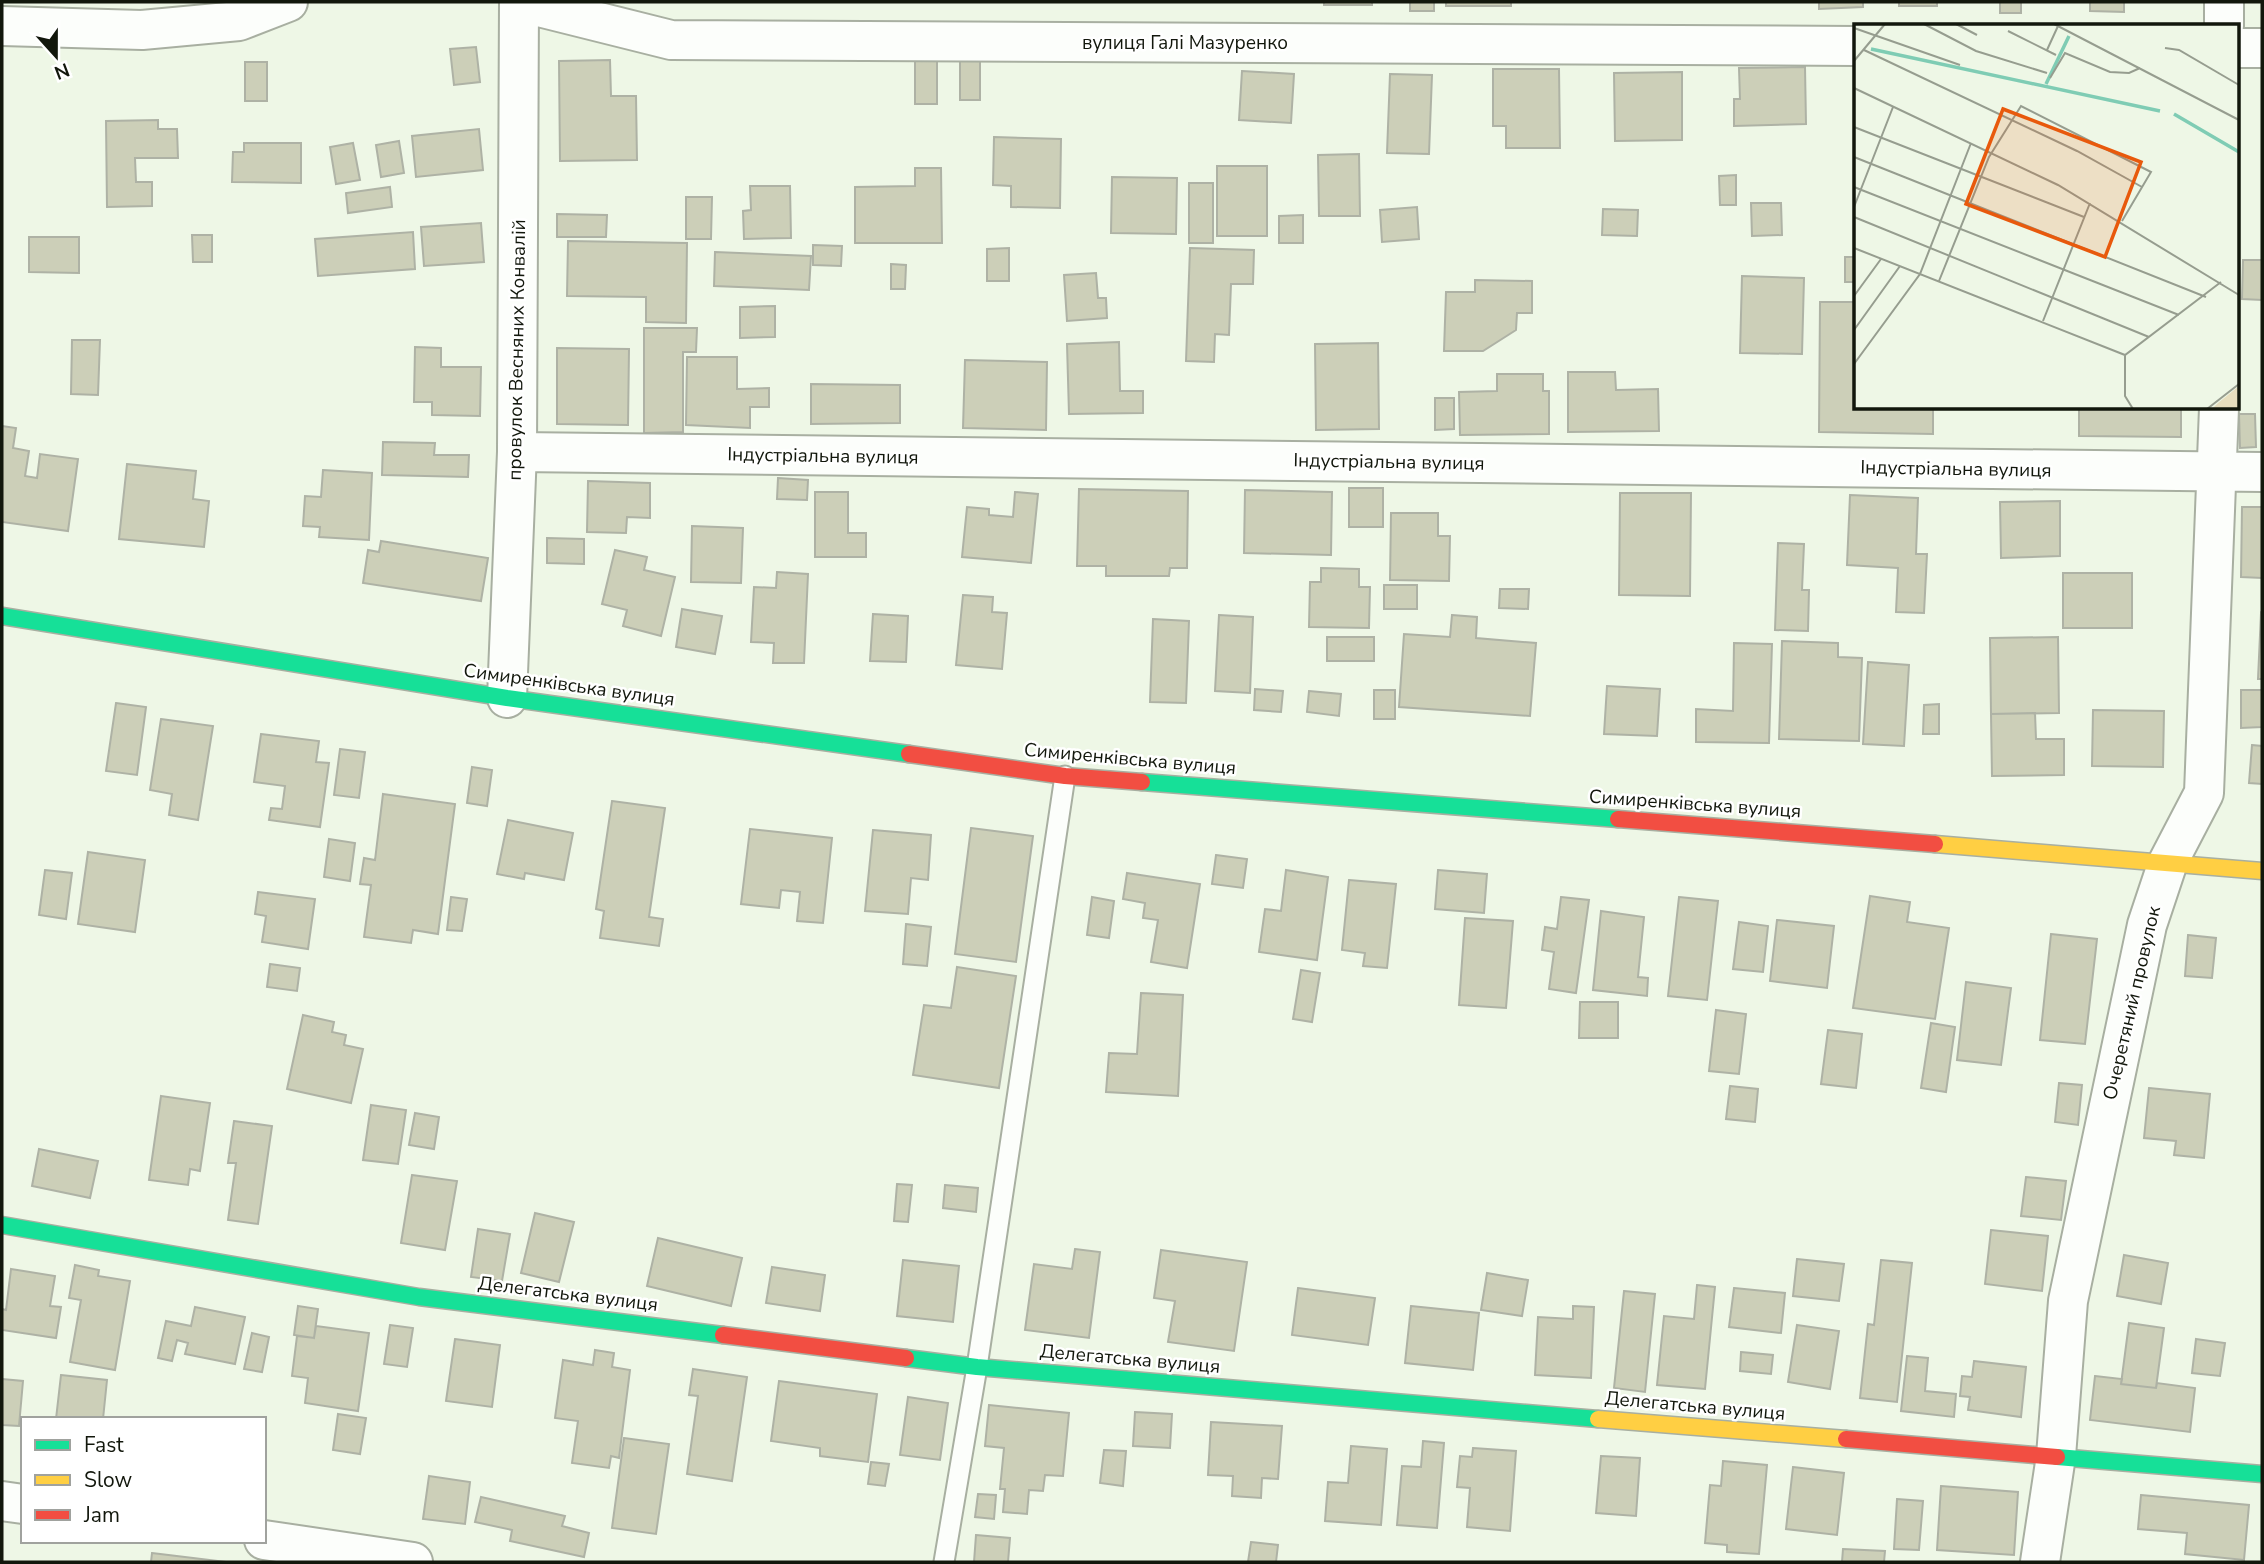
<svg xmlns="http://www.w3.org/2000/svg" width="2264" height="1564" font-family="'Nunito Sans',sans-serif">
  <style>
    .building { fill: #cccfb8; stroke: #aeb2a5; stroke-width: 2 }
    .lines { fill: none; stroke-linecap: round; stroke-linejoin: round }
    .lane-casing { stroke: #a8afa1; stroke-width: 23 }
    .street-casing { stroke: #a8afa1; stroke-width: 42 }
    .fast-casing { stroke: #a8afa1; stroke-width: 19 }
    .slow-casing { stroke: #a8afa1; stroke-width: 19 }
    .jam-casing { stroke: #a8afa1; stroke-width: 19 }
    .lane { stroke: #fcfefb; stroke-width: 19 }
    .street { stroke: #fcfefb; stroke-width: 38 }
    .fast { stroke: #16e098; stroke-width: 16 }
    .slow { stroke: #ffcf43; stroke-width: 16 }
    .jam { stroke: #f24e42; stroke-width: 16 }
    .labels { text-anchor: middle; dominant-baseline: central; stroke-width: 5; stroke-linejoin: round; paint-order: stroke }
    .street-label { font-size: 19px; fill: #12170c; stroke: #fff }
    .inset-river { fill: none; stroke: #7fccb4; stroke-width: 3.5 }
    .inset-road { fill: none; stroke: #969d8f; stroke-width: 2 }
    .view { fill: #e8590c; fill-opacity: 0.15; stroke: #e8590c; stroke-width: 3.5 }
    .inset-edge { fill: none; stroke: #12170c; stroke-width: 3.5 }
  </style>
  <rect width="100%" height="100%" fill="#eef7e6"/>
  <path class="building" d="M1324,2H1372V5H1324Z
    M1410,2H1434V11H1410Z
    M1446,2H1511V6H1446Z
    M1819,2H1863V7L1819,9Z
    M1899,2H1937V6H1899Z
    M2000,2H2021V13H2000Z
    M2090,2H2124V12L2090,11Z
    M476,47L480,82L454,85L450,49Z
    M960,59H980V100H960Z
    M610,60L611,96H636L637,160L560,161L559,61Z
    M915,61H937V104H915Z
    M245,62H267V101H245Z
    M1805,67L1806,124L1734,126V99H1740L1739,68Z
    M1493,69H1559L1560,148H1506V126H1493Z
    M1242,71L1294,74L1291,123L1239,120Z
    M1682,72V140L1615,141L1614,73Z
    M1390,74L1432,75L1429,154L1387,153Z
    M158,120V129H177L178,158H135L136,182H152V206L107,207L106,121Z
    M479,129L483,170L416,177L412,136Z
    M994,137L1061,139L1060,208L1011,207V186L993,185Z
    M399,141L404,173L381,177L376,145Z
    M244,143H301V183L232,182L233,152H244Z
    M353,143L360,180L336,184L330,147Z
    M1359,154L1360,216H1319L1318,155Z
    M1217,166H1267V236H1217Z
    M915,168H941L942,243H855V187L915,186Z
    M1736,175V205H1720L1719,176Z
    M1112,177L1177,178L1176,234L1111,233Z
    M1189,183H1213V243H1189Z
    M750,186H790L791,238L744,239L743,211L751,210Z
    M390,187L392,207L348,213L346,193Z
    M686,197H712L711,239H686Z
    M1751,203H1781L1782,235L1752,236Z
    M1417,207L1419,239L1382,242L1380,210Z
    M1603,209L1638,210L1637,236L1602,235Z
    M557,214L607,215L606,237H557Z
    M1303,215V243H1279V216Z
    M481,223L484,262L424,266L421,227Z
    M413,232L415,269L318,276L315,239Z
    M192,235H212V262H193Z
    M29,237H79V273L29,272Z
    M568,241L687,243L686,323L646,322V297L567,296Z
    M813,245L842,246L841,266L813,265Z
    M1009,248V281H987V249Z
    M1190,248L1254,250L1253,284H1231L1229,335L1215,334L1214,362L1186,361Z
    M715,252L811,256L809,290L714,286Z
    M1845,257H1856V282H1845Z
    M2243,260H2262V300L2242,299Z
    M891,264L906,265L905,289H891Z
    M1096,273L1098,298H1106L1107,318L1067,321L1064,275Z
    M1742,276L1804,278L1802,354L1740,353Z
    M1475,280L1532,281V313H1517L1516,330L1483,351H1444L1446,292H1475Z
    M1820,302H1856V408H1933V434L1819,432Z
    M775,306V337L740,338V307Z
    M644,328H697L696,352H683V432L644,433Z
    M72,340H100L98,395L71,394Z
    M1119,342L1120,391H1143V413L1069,414L1067,344Z
    M1378,343L1379,429L1316,430L1315,344Z
    M415,347L441,348V367H481L480,416L432,415V402H414Z
    M557,348L629,349L628,425L557,424Z
    M687,357H737V389L769,388V407H750V428L686,425Z
    M965,360L1047,362L1046,430L963,428Z
    M1568,372H1615L1616,390L1658,389L1659,431L1568,432Z
    M1497,374H1543V391H1549V434L1460,435L1459,392L1497,391Z
    M811,384L900,385V423L811,424Z
    M1435,398H1454V429L1435,430Z
    M2079,408H2181V437L2079,436Z
    M2239,414H2255L2256,447L2240,448Z
    M2,426L16,428L13,448L29,451L25,476L37,478L40,454L78,459L68,531L2,522Z
    M383,442L435,443L434,455H469L468,477L382,475Z
    M127,464L196,471L193,499L209,501L204,547L119,539Z
    M323,470L372,473L369,540L319,537L320,527L303,526L305,496L321,497Z
    M778,478L808,480L807,500L777,499Z
    M588,481L650,483V518L627,517L626,533L587,532Z
    M1349,488H1383V527H1349Z
    M1079,489L1188,491L1187,568H1170L1169,576H1106V566H1077Z
    M1245,490L1332,492L1331,555L1244,553Z
    M815,492H848V533H866V557H815Z
    M1015,492L1038,494L1031,563L962,557L967,507L989,509V515L1013,517Z
    M1620,493H1691L1690,596L1619,595Z
    M1850,495L1918,498L1916,554H1927L1924,613L1896,612L1898,568L1847,565Z
    M2060,501V556L2001,558L2000,502Z
    M2242,507H2262V578L2241,577Z
    M1391,513H1438V536H1450L1449,581L1390,580Z
    M692,526L743,528L741,583L691,582Z
    M547,538L584,539V564L547,563Z
    M381,541L488,558L481,601L363,583L368,550L379,552Z
    M1778,543L1804,544L1802,590H1809L1808,631L1775,630Z
    M615,550L647,557L644,570L675,577L661,636L623,626L627,610L602,604Z
    M1321,568L1359,569V587H1370L1369,628L1309,627L1310,582H1321Z
    M777,572L808,574L804,663H773L774,643L751,642L754,587L776,588Z
    M2063,573H2132V628H2063Z
    M1384,585H1417V609H1384Z
    M1500,589H1529L1528,609L1499,608Z
    M963,595L993,597L992,612L1007,613L1002,669L956,665Z
    M682,609L722,616L715,654L676,647Z
    M2261,613L2262,614V679H2258Z
    M873,614L908,616L906,662L870,661Z
    M1219,615L1253,617L1250,693L1215,691Z
    M1452,615L1477,617L1476,638L1536,643L1530,716L1399,707L1404,634L1450,637Z
    M1153,619L1189,621L1186,703L1150,702Z
    M1327,637H1374V661H1327Z
    M2058,637L2059,713L1991,714L1990,638Z
    M1782,641L1838,643V657L1862,658L1859,741L1779,739Z
    M1734,643L1772,644L1769,743L1696,742V709L1733,711Z
    M1868,662L1909,665L1904,746L1863,744Z
    M1607,686L1660,689L1657,736L1604,734Z
    M1255,689L1283,691L1281,712L1254,710Z
    M1374,690H1395V719H1374Z
    M2241,690H2262V727L2241,728Z
    M1309,691L1341,694L1339,716L1307,712Z
    M116,703L146,707L137,775L106,771Z
    M1939,704V734H1923L1924,705Z
    M2093,710L2164,711L2163,767L2092,766Z
    M2035,713L2036,739H2064V775L1992,776L1991,714Z
    M161,719L213,726L198,820L169,815L172,794L150,790Z
    M261,734L319,741L316,762L329,763L320,827L269,820L271,808L282,809L285,786L254,782Z
    M2252,745L2262,746V784L2249,783Z
    M340,749L365,752L359,798L334,795Z
    M472,767L492,770L487,806L467,803Z
    M383,794L455,804L438,934L413,930L411,943L364,937L371,885L360,884L364,858L375,860Z
    M612,801L665,808L649,917L663,919L659,946L600,938L604,911L596,909Z
    M508,820L573,833L564,880L525,873L524,879L497,874Z
    M971,828L1033,836L1016,962L955,954Z
    M750,829L832,838L823,923L797,921L800,892L781,890L779,908L741,904Z
    M873,830L931,835L928,880L911,878L908,914L865,911Z
    M329,839L355,843L350,881L324,877Z
    M88,852L145,860L135,932L78,924Z
    M1216,855L1247,859L1243,888L1212,884Z
    M45,870L72,873L66,919L39,915Z
    M1286,870L1328,877L1317,960L1259,952L1265,909L1281,911Z
    M1438,870L1487,874L1484,913L1435,909Z
    M1127,873L1200,884L1187,968L1151,962L1158,920L1143,918L1145,903L1123,899Z
    M1349,880L1396,884L1387,968L1363,966L1365,953L1342,950Z
    M258,892L315,899L308,949L262,942L266,916L255,914Z
    M1870,896L1910,902L1907,922L1949,928L1935,1019L1853,1008Z
    M451,897L467,899L462,931L447,930Z
    M1092,897L1114,901L1109,938L1087,935Z
    M1561,897L1589,900L1576,993L1549,989L1554,952L1542,950L1545,927L1557,929Z
    M1679,897L1718,901L1707,1000L1668,996Z
    M1601,911L1644,917L1638,977L1648,978L1647,996L1593,990Z
    M1465,918L1513,921L1506,1008L1459,1005Z
    M1777,920L1834,926L1827,988L1770,981Z
    M1739,922L1768,926L1763,972L1733,969Z
    M906,924L931,927L927,966L903,964Z
    M2051,934L2097,939L2085,1044L2040,1040Z
    M2188,935L2216,938L2212,978L2185,976Z
    M270,964L300,968L297,991L267,987Z
    M957,967L1016,976L999,1088L913,1075L924,1005L951,1008Z
    M1301,970L1320,973L1312,1022L1293,1019Z
    M1966,982L2011,988L2001,1065L1957,1060Z
    M1141,993L1183,995L1178,1096L1106,1092L1109,1053L1137,1054Z
    M1580,1002H1618V1038H1579Z
    M1716,1010L1746,1014L1739,1074L1709,1071Z
    M303,1015L334,1022L332,1032L346,1035L344,1045L363,1049L351,1103L287,1089Z
    M1931,1023L1955,1027L1946,1092L1921,1088Z
    M1828,1030L1862,1034L1856,1088L1821,1084Z
    M2059,1083L2082,1085L2078,1125L2055,1122Z
    M1730,1086L1758,1089L1755,1122L1726,1119Z
    M2149,1088L2210,1094L2204,1158L2174,1155L2176,1141L2144,1138Z
    M161,1096L210,1103L200,1171L190,1169L188,1185L149,1180Z
    M371,1105L406,1110L398,1164L363,1160Z
    M415,1113L439,1117L434,1149L409,1145Z
    M234,1121L272,1126L258,1224L228,1220L236,1163H228Z
    M39,1149L98,1161L90,1198L32,1186Z
    M412,1175L457,1181L445,1250L401,1243Z
    M2026,1177L2066,1181L2061,1220L2021,1216Z
    M897,1184L912,1185L908,1222L894,1221Z
    M945,1185L978,1188L976,1212L943,1208Z
    M535,1213L574,1222L559,1282L521,1273Z
    M478,1229L510,1234L502,1281L471,1277Z
    M1991,1230L2048,1236L2042,1291L1985,1284Z
    M658,1238L742,1258L731,1306L647,1286Z
    M1075,1249L1100,1252L1089,1338L1025,1330L1034,1264L1072,1269Z
    M1161,1250L1247,1262L1234,1351L1168,1342L1175,1301L1154,1298Z
    M2124,1255L2168,1263L2161,1304L2117,1296Z
    M1797,1259L1844,1264L1839,1301L1793,1296Z
    M903,1260L959,1266L953,1322L897,1316Z
    M1881,1260L1912,1263L1897,1402L1860,1398L1868,1324L1874,1325Z
    M75,1265L99,1270L98,1276L130,1281L115,1370L70,1362L81,1300L69,1298Z
    M772,1267L825,1275L820,1311L766,1303Z
    M11,1269L55,1276L50,1306L61,1307L56,1338L2,1330V1309L6,1310Z
    M1487,1273L1528,1280L1522,1316L1481,1310Z
    M1697,1285L1715,1287L1705,1389L1657,1385L1664,1316L1694,1319Z
    M1298,1288L1375,1298L1368,1345L1292,1335Z
    M1734,1288L1785,1293L1781,1333L1729,1327Z
    M1624,1291L1655,1294L1645,1392L1614,1388Z
    M298,1306L318,1309L314,1338L294,1335Z
    M1411,1306L1479,1313L1473,1370L1405,1363Z
    M1573,1306L1594,1307L1591,1378L1535,1375L1538,1317L1573,1319Z
    M195,1307L245,1317L235,1364L185,1354L188,1343L177,1340L172,1361L158,1358L166,1321L191,1326Z
    M2129,1323L2164,1328L2156,1388L2121,1384Z
    M390,1325L413,1328L407,1367L384,1364Z
    M1797,1325L1839,1331L1830,1389L1788,1382Z
    M316,1326L369,1333L358,1411L305,1403L308,1378L292,1376L297,1336L314,1338Z
    M252,1333L269,1337L262,1372L244,1369Z
    M455,1339L500,1345L492,1407L446,1401Z
    M2196,1339L2225,1343L2220,1376L2192,1373Z
    M595,1350L614,1353L612,1367L630,1370L619,1458L611,1456L609,1468L572,1463L578,1421L555,1418L563,1360L593,1365Z
    M1741,1352L1773,1355L1771,1374L1740,1371Z
    M1907,1356L1928,1358L1925,1391L1956,1394L1954,1417L1901,1411Z
    M1974,1361L2026,1367L2021,1417L1968,1410L1970,1397L1960,1396L1962,1376L1972,1377Z
    M693,1369L747,1377L732,1481L687,1474L698,1396L689,1395Z
    M61,1375L107,1380L103,1419H56Z
    M2095,1376L2122,1379L2121,1384L2156,1388L2157,1383L2195,1388L2190,1432L2090,1420Z
    M2,1379L23,1381L19,1426L2,1425Z
    M779,1381L877,1394L868,1462L820,1456V1448L771,1441Z
    M908,1397L948,1403L940,1460L900,1455Z
    M989,1405L1069,1413L1063,1476L1045,1475L1043,1491L1029,1490L1027,1514L1003,1512L1005,1489H1000L1004,1448L985,1446Z
    M1135,1412L1172,1414L1170,1448L1133,1446Z
    M338,1414L366,1418L360,1454L333,1450Z
    M1211,1422L1282,1426L1278,1479L1262,1478L1261,1498L1232,1496L1233,1476L1208,1475Z
    M624,1438L669,1444L656,1534L612,1528Z
    M1423,1441L1444,1443L1437,1528L1397,1525L1402,1466L1421,1467Z
    M1351,1446L1387,1449L1381,1525L1325,1521L1328,1482L1348,1483Z
    M1473,1448L1516,1451L1510,1531L1467,1527L1470,1488L1457,1487L1460,1456L1472,1457Z
    M1104,1450L1126,1451L1123,1486L1100,1483Z
    M1601,1456L1640,1458L1636,1516L1596,1513Z
    M1723,1461L1767,1465L1759,1554L1727,1552V1545L1705,1543L1710,1485L1721,1486Z
    M871,1462L889,1464L885,1486L868,1484Z
    M1793,1467L1844,1473L1837,1535L1786,1529Z
    M429,1476L470,1482L465,1524L423,1519Z
    M1941,1486L2018,1492L2014,1555L1937,1550Z
    M978,1494L996,1495L994,1519L975,1517Z
    M2141,1495L2249,1505L2244,1560L2185,1554L2187,1533L2138,1529Z
    M481,1497L565,1516L562,1526L589,1533L584,1557L510,1541L512,1530L475,1522Z
    M1897,1499L1923,1501L1919,1550L1894,1549Z
    M976,1535L1010,1538L1008,1562H974Z
    M1251,1542L1278,1545L1276,1562H1248Z
    M1843,1549L1885,1551L1884,1562H1842Z
    M152,1553L226,1562H151Z"/>
  <g class="lines">
    <g class="lane-casing">
      <path id="lane" d="M944,1562L977,1367L1065,776"/>
    </g>
    <g class="street-casing">
      <path id="street" d="M519,2L671,40L1856,46
        M2,26L142,30L239,21L288,2
        M2224,26V2
        M2238,48H2262
        M517,452L2262,472
        M507,698L517,452L519,2
        M2,1501L23,1504
        M264,1540L413,1562
        M2040,1562L2056,1456L2068,1301L2147,925L2168,862L2204,793L2219,408"/>
    </g>
    <g class="fast-casing">
      <path id="fast" d="M2,616L507,698L909,754
        M1142,782L1618,819
        M2,1225L419,1297L723,1335
        M906,1358L977,1367L1598,1419
        M2057,1457L2262,1474"/>
    </g>
    <g class="slow-casing">
      <path id="slow" d="M1935,844L2262,871
        M1598,1419L1846,1439"/>
    </g>
    <g class="jam-casing">
      <path id="jam" d="M909,754L1065,776L1142,782
        M1618,819L1935,844
        M723,1335L906,1358
        M1846,1439L2057,1457"/>
    </g>
    <use href="#lane" class="lane"/>
    <use href="#street" class="street"/>
    <use href="#fast" class="fast"/>
    <use href="#slow" class="slow"/>
    <use href="#jam" class="jam"/>
  </g>
  <g class="labels">
    <g class="street-label">
      <text x="1185" y="43">вулиця Галі Мазуренко</text>
      <text transform="translate(517 350) rotate(-89)">провулок Весняних Конвалій</text>
      <text transform="translate(823 456) rotate(1)">Індустріальна вулиця</text>
      <text transform="translate(1389 462) rotate(1)">Індустріальна вулиця</text>
      <text transform="translate(1956 469) rotate(1)">Індустріальна вулиця</text>
      <text transform="translate(569 685) rotate(8)">Симиренківська вулиця</text>
      <text transform="translate(1130 759) rotate(5)">Симиренківська вулиця</text>
      <text transform="translate(1695 804) rotate(4)">Симиренківська вулиця</text>
      <text transform="translate(2132 1003) rotate(-77)">Очеретяний провулок</text>
      <text transform="translate(568 1294) rotate(7)">Делегатська вулиця</text>
      <text transform="translate(1130 1359) rotate(5)">Делегатська вулиця</text>
      <text transform="translate(1695 1406) rotate(5)">Делегатська вулиця</text>
    </g>
  </g>
  <g transform="translate(1854 24)">
    <rect width="385" height="385" fill="#eef7e6"/>
    <path d="M385,362V385H358L364,379Z" fill="#e7debe"/>
    <path class="inset-river" d="M17,25L306,87M192,60L215,12M320,90L385,128"/>
    <path class="inset-road" d="M70,0L122,27L193,49M102,0L123,11M200,0L385,96M0,4L106,41M154,7L202,31M311,24L325,26L385,61M10,26L223,127L288,163M193,26L204,2M0,37L31,0M196,54L211,29L256,48L275,49L286,44M0,64L204,161L385,271M0,103L230,193M0,133L352,273M0,163L325,291M0,183L39,83M0,193L295,313M0,224L271,331L367,258M85,257L135,133L167,82L297,148L268,197M0,272L27,235M189,297L236,179M0,306L46,242M271,331V372L279,385M0,340L66,250L117,119M353,385L385,360"/>
    <path class="view" d="M149,85L287,138L251,233L112,180Z"/>
    <rect width="385" height="385" class="inset-edge"/>
  </g>
  <rect width="2264" height="1564" fill="none" stroke="#12170c" stroke-width="7"/>
  <rect x="21" y="1417" width="245" height="126" fill="#ffffff" stroke="#a0a29e" stroke-width="2"/>
  <rect x="35" y="1440" width="35" height="10" fill="#16e098" stroke="#a0a29e" stroke-width="2"/>
  <text x="84" y="1452" font-size="21" fill="#12170c">Fast</text>
  <rect x="35" y="1475" width="35" height="10" fill="#ffcf43" stroke="#a0a29e" stroke-width="2"/>
  <text x="84" y="1487" font-size="21" fill="#12170c">Slow</text>
  <rect x="35" y="1510" width="35" height="10" fill="#f24e42" stroke="#a0a29e" stroke-width="2"/>
  <text x="84" y="1522" font-size="21" fill="#12170c">Jam</text>
  <g transform="translate(56 56) rotate(159)" stroke="#ffffff" stroke-width="5" paint-order="stroke">
  <path d="M0-5L12 26L0 18L-12 26Z" fill="#12170c"/>
  <text y="-10" font-size="19" font-weight="bold" text-anchor="middle" fill="#12170c">N</text>
  </g>
</svg>
